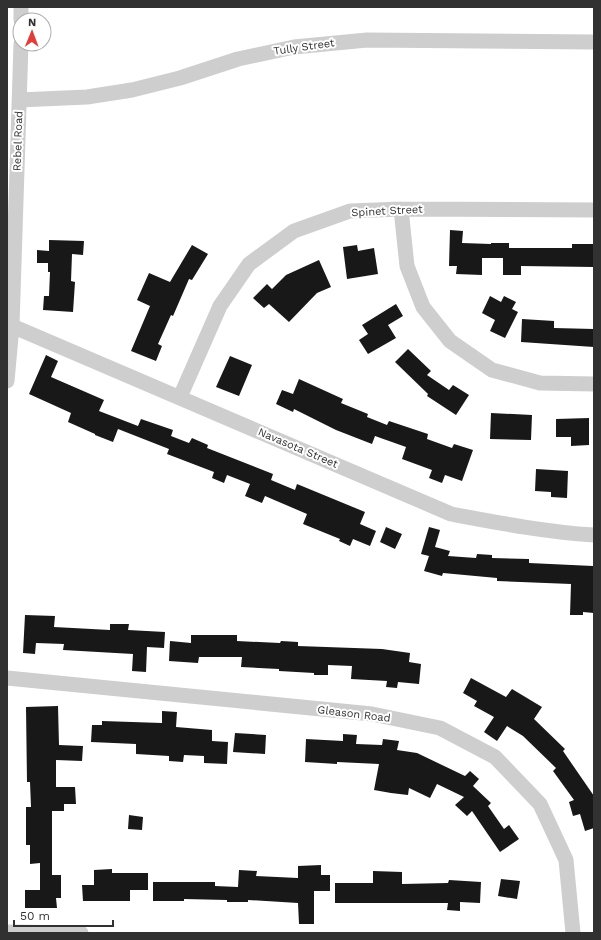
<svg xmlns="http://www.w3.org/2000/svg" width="601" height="940" font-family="'Work Sans',sans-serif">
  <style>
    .building { fill: #181818 }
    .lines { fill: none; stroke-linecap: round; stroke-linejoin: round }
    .minor { stroke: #cecece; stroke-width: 15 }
    .labels { text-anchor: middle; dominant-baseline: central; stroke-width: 4; stroke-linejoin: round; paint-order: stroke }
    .street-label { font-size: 11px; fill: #313131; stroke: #fff }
  </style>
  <rect width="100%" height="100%" fill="#fff"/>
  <path class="building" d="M450,230L463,231L462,243L491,244V243H509V248H572V244H594V267L521,266V275H503V258H482V275L456,274L457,266H449Z
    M49,240L84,241L83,255L72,254L71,281L75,282L73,312L43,310L44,296H49L50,272H48V263H37V250L49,251Z
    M192,245L208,254L192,280L189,279L173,316L171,315L158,344L162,346L156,361L131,351L150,306L137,300L149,273L170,282Z
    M357,245L358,251L374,248L378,274L347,279L343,247Z
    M319,260L331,287L317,293L289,322L269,304L264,308L253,298L267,284L272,289L286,275Z
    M490,296L501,302L504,296L516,302L512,309L518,312L505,338L490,331L495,320L482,313Z
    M396,304L403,316L388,325L396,338L368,354L359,340L368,334L362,325Z
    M522,319L554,321V328L594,329V347L521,342Z
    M408,349L431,371L427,375L449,390L453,385L469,395L456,415L427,396L428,394L395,362Z
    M46,355L58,361L51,377L104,400L99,411L138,426L141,419L173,430L171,436L189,443L192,438L208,445L207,448L273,474L271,480L295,490L297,484L365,512L360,524L376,531L370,546L353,539L350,546L339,541L340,539L303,524L307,514L265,496L262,503L245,496L250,484L227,475L224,483L212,478L214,472L167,454L169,449L118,429L113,442L95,435V434L68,422L71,413L29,394Z
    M230,356L252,365L239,396L216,387Z
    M299,379L343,399L341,403L368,414L367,417L387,425L389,421L428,434L427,439L452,448L454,444L473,450L462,481L445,475L442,483L429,478L432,470L402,459L406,447L375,436L372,444L336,430L294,409L293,412L276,404L282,390L293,394Z
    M491,413L532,415L531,440L490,439Z
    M589,418V445L571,446V437H556V419Z
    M536,469L568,471L567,498L551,497V492L535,491Z
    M386,527L402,534L395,549L380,542Z
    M429,527L440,530L435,547L450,551L448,556L476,558L477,554L492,555V558L529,559V563L593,566L594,613L583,612V615H570L571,584L497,581V578L443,573L442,576L424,571L429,556L421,554Z
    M25,615L55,616L54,627L110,630V624H129L128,630L165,632L164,648L147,647L146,672L132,671L133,654L63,650L64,644L36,643L35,654L23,653Z
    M191,635H237V641L280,643L281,641L298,642V646L382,649L410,653L409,662L421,664L419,684L398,682L397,688L386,687L387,681L351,679L352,666L328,665V675H314V673L279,671V669L241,667L242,657H199L198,663L169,661L170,641L191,643Z
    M471,678L506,697L512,689L542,707L534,719L565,749L563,751L594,796V828L585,831L580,814L573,816L569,802L574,800L553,771L556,768L523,736L507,726L497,741L484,732L494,717L474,706L477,701L463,693Z
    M58,706L59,745L83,746L82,761L56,760V787H75L76,804H64V811H52V875H61V898H56L57,908H25V890H40V863L30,864V845H26V807H31L30,782H27L26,707Z
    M162,711L177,712L176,727L212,730V741L228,742L227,764L204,763V756L184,755L183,762L169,761V756L136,754V744L91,742L92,725H102V721L162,723Z
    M235,733L266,735L265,754L233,752Z
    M343,734L357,735L356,744L382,745L383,739L399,741L397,750L417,753L465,776L470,771L479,779L473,786L491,803L488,806L504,829L509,825L519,839L500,852L472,811L467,816L455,805L464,797L437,784L430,798L409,788L408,795L391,793L374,790L379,764L337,762V764L305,762L306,739L343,741Z
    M129,815L143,817L142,830L128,829Z
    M321,865V875H330V891H314V924H299L298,903L248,900V902H227V900L184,899V901H153V882H215V886L238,887L239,870L257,871L256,876L298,878V866Z
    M112,869V873H148V890H130V901H83L82,885H94V870Z
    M373,871L402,872V884L448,883L449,880L481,882L480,903L460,902V911L447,910L448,903H335V883H373Z
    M501,879L520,881L517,899L498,896Z"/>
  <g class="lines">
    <path class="minor" d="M21,20V7
      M19,100L87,97L132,90L180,78L238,59L294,47L367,40L594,42
      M401,209L407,266L423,307L450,341L492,370L540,383L594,384
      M12,326L451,514C499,523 546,532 594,535
      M7,381L12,326L21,44
      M180,397L220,306L249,264L294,231L350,211L401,209L594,210
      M7,678L372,714L440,728L495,757L540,804L566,860L573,933
      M7,932L81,933"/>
  </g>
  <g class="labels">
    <g class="street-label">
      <text transform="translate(304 47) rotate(-8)">Tully Street</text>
      <text transform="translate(18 141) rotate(-88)">Rebel Road</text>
      <text transform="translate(387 211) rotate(-3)">Spinet Street</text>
      <text transform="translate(298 448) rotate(23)">Navasota Street</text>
      <text transform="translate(354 714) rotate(7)">Gleason Road</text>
    </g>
  </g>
  <rect width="601" height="940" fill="none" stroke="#313131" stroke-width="16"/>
  <g transform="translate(32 32) rotate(1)"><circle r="19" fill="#ffffff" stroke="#adadad"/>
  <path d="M0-3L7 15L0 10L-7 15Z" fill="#e13e3b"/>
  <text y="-6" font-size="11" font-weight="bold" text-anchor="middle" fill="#313131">N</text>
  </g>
  <path d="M14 920v6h99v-6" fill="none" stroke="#313131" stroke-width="2"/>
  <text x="20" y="920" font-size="12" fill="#313131" stroke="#ffffff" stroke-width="3" paint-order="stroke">50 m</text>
</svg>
